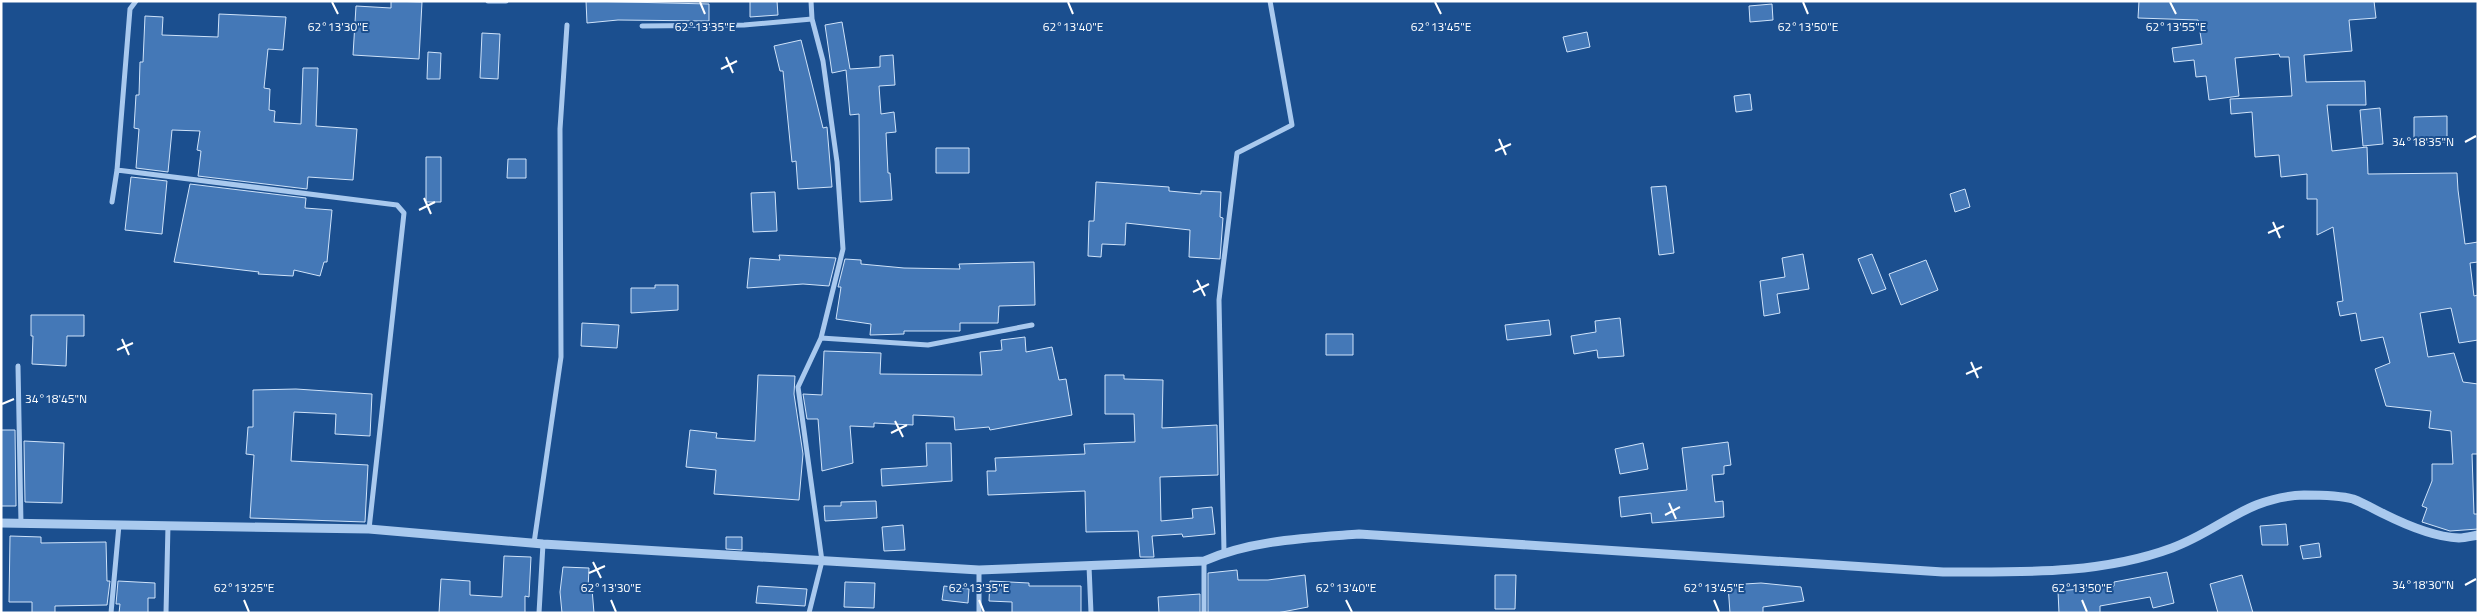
<svg xmlns="http://www.w3.org/2000/svg" width="2479" height="614" font-family="'Titillium Web',sans-serif">
  <style>
    .building { fill: #4478b7; stroke: #cfe3fa }
    .lines { fill: none; stroke-linecap: round; stroke-linejoin: round }
    .minor { stroke: #a9c9ee; stroke-width: 5 }
    .tertiary { stroke: #a9c9ee; stroke-width: 9 }
    .ticks { fill: none; stroke: #fff; stroke-width: 2 }
    .ticks-label { font-size: 12px; text-anchor: middle; fill: #fff; stroke: #1b4f8f; stroke-width: 4; stroke-linejoin: round; paint-order: stroke }
  </style>
  <rect width="100%" height="100%" fill="#1b4f8f"/>
  <path class="building" d="M391,1L422,2L419,59L353,55L356,6L391,8Z
    M586,1L709,4V21L618,20L587,23Z
    M750,1H777L778,15L750,17Z
    M2139,1H2374L2376,18L2349,20L2352,51L2304,55L2306,82L2365,81L2366,105H2327L2332,151L2367,147L2368,174L2457,173L2458,190L2465,244L2478,242V262L2470,263L2474,296L2478,295V340L2459,343L2451,308L2420,313L2428,357L2454,353L2463,382L2478,384V454H2472L2474,514H2478V529L2450,531L2422,522L2427,508L2422,506L2432,481V464H2453L2451,431L2429,428L2431,411L2386,406L2375,369L2390,363L2383,337L2361,341L2356,313L2340,316L2337,302L2343,301L2333,227L2317,235V199H2307V174L2281,177L2279,155L2255,157L2252,112L2231,114L2230,99L2292,96L2289,57H2280L2279,54L2235,58L2239,96L2209,100L2206,76L2196,77L2194,60L2174,62L2172,48L2202,44L2198,20L2138,18Z
    M1772,4L1773,20L1750,22L1749,6Z
    M219,14L286,17L283,50L268,49L264,88L270,89L269,110L275,111L274,122L301,124L303,68H318L316,126L357,129L353,180L308,177L307,189L198,176L201,151L197,150L200,131L172,130L168,172L136,168L139,129L134,128L136,95H139L140,62H143L145,16L163,17L162,35L218,37Z
    M842,22L850,69L880,67V56L893,55L895,85L879,86L881,114L894,112L896,132L886,133L888,173H890L892,200L860,202L859,114L850,115L846,70L832,73L825,25Z
    M1587,32L1590,47L1567,52L1563,37Z
    M482,33L500,34L498,79L480,78Z
    M801,40L823,128L827,127L832,187L798,189L796,161L792,162L783,71H780L774,46Z
    M428,52L441,53L440,79H427Z
    M1750,94L1752,110L1736,112L1734,96Z
    M2380,108L2383,144L2363,146L2360,110Z
    M2447,116V142L2414,143V117Z
    M936,148H969V173H936Z
    M426,157H441V202H426Z
    M508,159H526V178H507Z
    M131,177L167,181L162,234L125,230Z
    M1096,182L1169,187V191L1201,194V191L1221,192L1220,217L1223,218L1220,259L1189,257L1190,230L1126,223L1125,245L1102,244L1101,257L1088,256L1089,221H1094Z
    M190,184L306,198L305,208L332,210L327,262H324L320,276L294,270L293,276L258,274L259,272L174,262Z
    M1666,186L1674,253L1659,255L1651,187Z
    M1965,189L1970,207L1955,212L1950,194Z
    M775,192L777,231L753,232L751,193Z
    M1803,254L1809,289L1777,294L1780,313L1764,316L1760,281L1785,277L1782,258Z
    M1872,254L1886,289L1872,294L1858,259Z
    M779,255L836,258L829,286L803,284L747,288L750,258L780,260Z
    M845,259L861,260V264L904,268L960,269L959,264L1034,262L1035,305L999,306L998,323H960V331H904V334L870,335L871,324L836,319L841,287H838Z
    M1926,260L1938,290L1901,305L1889,274Z
    M655,285H678V310L631,313V288H655Z
    M31,315H84V336H67L66,366L32,364L33,336H31Z
    M1620,318L1624,356L1598,358L1597,350L1574,354L1571,336L1596,332L1595,321Z
    M1549,320L1551,335L1507,340L1505,325Z
    M582,323L619,325L617,348L581,346Z
    M1326,334H1353V355H1326Z
    M1025,337L1026,352L1052,347L1059,380L1066,379L1072,415L990,430L989,427L955,430L954,417L935,416L913,415V425L874,423V427L850,426L853,463L822,471L818,419H807L803,394L822,395L824,351L881,353L880,374L982,375L980,352L1002,350L1001,340Z
    M758,375L795,376L794,394L803,454L799,500L714,494L716,470L686,467L690,430L717,433L716,438L755,441Z
    M1105,375H1124V379L1163,380L1162,428L1217,425L1218,475L1160,477L1161,521L1193,518L1192,509L1212,507L1215,534L1183,537L1182,534L1152,536L1154,557H1140L1138,531L1086,532L1085,491L988,495L987,471H996L995,458L1085,454L1084,444L1135,442L1134,414H1105Z
    M296,389L372,394L370,436L335,434L336,414L294,412L291,461L368,465L365,522L250,518L254,455L246,454L248,427H253V390Z
    M1,430H15L16,506H1Z
    M24,441L64,443L62,503L25,502Z
    M1728,442L1731,465L1724,466V474L1712,475L1715,502L1723,501L1724,517L1652,523L1651,513L1621,517L1619,497L1687,490L1682,448Z
    M926,443H951L952,481L882,486L881,469L927,466Z
    M1643,443L1648,469L1620,474L1615,449Z
    M876,501L877,518L825,521L824,506H841V502Z
    M2286,524L2288,545H2262L2260,526Z
    M903,525L905,550L884,551L882,527Z
    M10,536L41,537V543L106,542L107,581H110L107,605L55,606V613H32V602H9Z
    M726,537H742V550L726,549Z
    M2319,543L2321,557L2303,559L2300,546Z
    M504,556L531,557L529,597L525,596V613H439L441,579L470,581V595L502,597Z
    M563,567L589,568L588,589H592L594,613H562L560,592Z
    M1237,570L1238,580H1268L1305,575L1308,607L1277,613H1208V573Z
    M2167,572L2174,603L2153,608L2150,597L2100,606V613H2059L2058,591L2114,586V582Z
    M1495,575H1516L1515,609H1495Z
    M2242,575L2253,613H2218L2210,584Z
    M118,581L155,583V598H148V613H119L120,604H116Z
    M990,581L1029,583V586H1081V613H1012V602L989,601Z
    M845,582L875,583L874,608L844,607Z
    M1761,583L1801,587L1804,601L1763,607V613H1730L1728,585Z
    M758,586L807,589L805,606L756,603Z
    M944,586L969,589L968,603L942,600Z
    M1200,594V613H1159L1158,597Z"/>
  <g class="lines">
    <path class="minor" d="M488,1H506
      M642,26L744,25L812,19
      M117,170L397,205L404,213L369,529
      M112,202L117,170L130,9L136,1
      M821,338L928,345L1032,325
      M18,366L21,524
      M534,543L561,357L560,129L567,25
      M1224,552L1219,300L1237,153L1292,125L1270,1
      M1089,566L1091,613
      M979,570V613
      M111,613L119,525
      M166,613L168,525
      M539,613L543,544
      M809,613L822,561L798,387L821,338L843,249L837,162L823,61L812,19L811,1
      M1204,613V561"/>
    <path class="tertiary" d="M1,523L369,529L543,544L979,570L1204,561C1251,540 1307,538 1359,534L1943,572C2020,572 2099,575 2172,548C2221,530 2246,497 2304,495C2318,495 2339,495 2353,499C2363,503 2374,509 2384,514C2406,525 2434,537 2459,538C2465,538 2472,536 2478,535"/>
  </g>
  <path class="ticks" d="M332,2L338,14M700,2L705,14M1068,2L1073,14M1435,2L1441,14M1803,2L1808,14M2170,2L2176,14M726,57L733,73M721,69L737,61M1499,139L1506,155M2465,142L2476,136M1495,151L1511,144M424,198L431,214M419,210L435,202M2273,222L2280,238M2268,233L2284,226M1197,280L1205,296M1193,292L1209,284M122,339L129,355M117,350L133,343M1971,362L1978,378M1966,374L1982,367M2,404L14,399M895,421L903,437M891,433L907,425M1669,503L1676,519M1665,515L1680,507M593,562L601,578M589,573L605,566M2465,585L2476,579M244,600L249,612M611,600L616,612M979,600L984,612M1346,600L1352,612M1714,600L1719,612M2082,600L2087,612"/>
  <g class="ticks-label">
    <text x="338" y="31">62°13'30"E</text>
    <text x="705" y="31">62°13'35"E</text>
    <text x="1073" y="31">62°13'40"E</text>
    <text x="1441" y="31">62°13'45"E</text>
    <text x="2176" y="31">62°13'55"E</text>
    <text x="1808" y="31">62°13'50"E</text>
    <text x="2423" y="146">34°18'35"N</text>
    <text x="56" y="403">34°18'45"N</text>
    <text x="2423" y="589">34°18'30"N</text>
    <text x="244" y="592">62°13'25"E</text>
    <text x="611" y="592">62°13'30"E</text>
    <text x="979" y="592">62°13'35"E</text>
    <text x="1346" y="592">62°13'40"E</text>
    <text x="1714" y="592">62°13'45"E</text>
    <text x="2082" y="592">62°13'50"E</text>
  </g>
  <rect width="2479" height="614" fill="none" stroke="#ffffff" stroke-width="5"/>
</svg>
